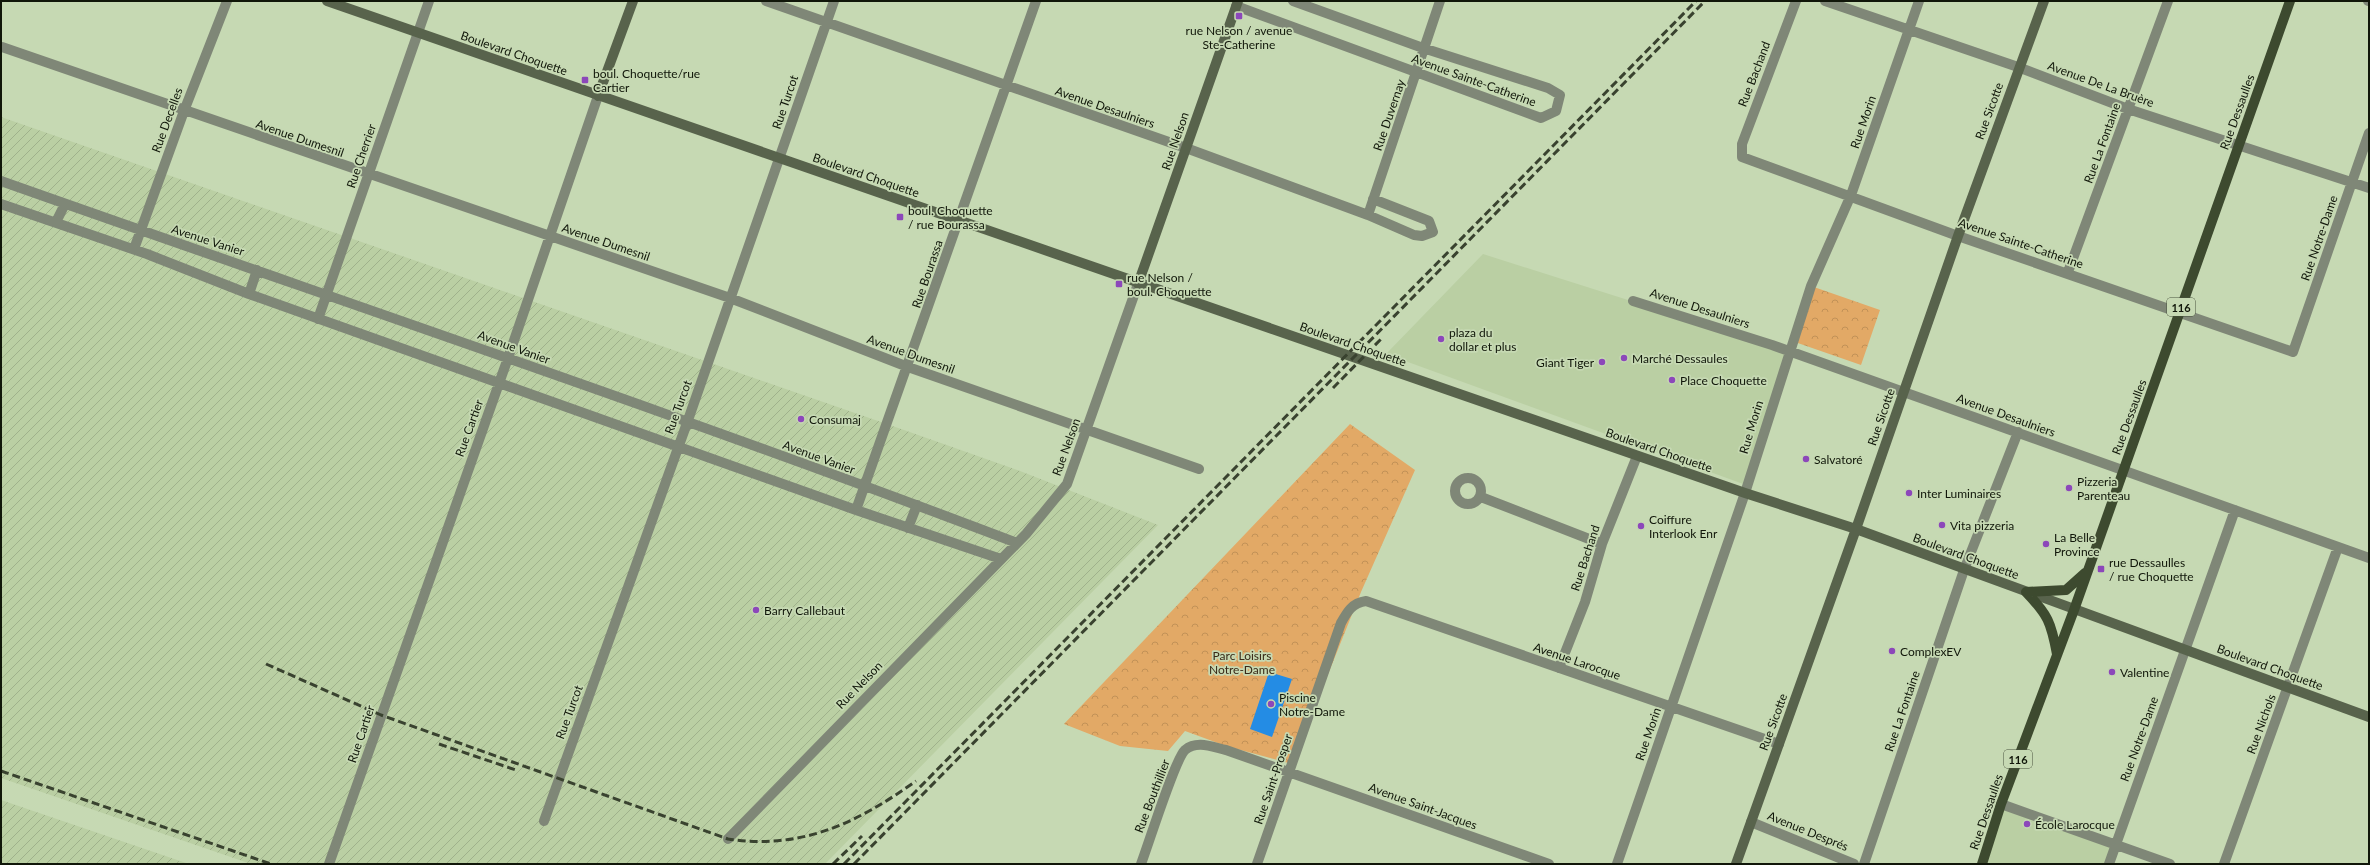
<svg xmlns="http://www.w3.org/2000/svg" width="2370" height="865" font-family="Lato,sans-serif">
  <style>
    .built { fill: #bacfa3 }
    .industrial { fill: url(#industrial-furrows) }
    .forest { fill: url(#forest-crowns) }
    .water { fill: #248ce4 }
    .lines { fill: none; stroke-linecap: round; stroke-linejoin: round }
    .street { stroke: #7f8777; stroke-width: 10 }
    .secondary { stroke: #58634c; stroke-width: 10 }
    .primary { stroke: #3d4a2f; stroke-width: 10 }
    .rail { stroke: #39422f; stroke-width: 3; stroke-dasharray: 8 4; stroke-linecap: butt }
    .poi-dot { fill: #8c47ba; stroke: #c6d9b3; stroke-width: 1.5 }
    .labels { text-anchor: middle; dominant-baseline: central; stroke-width: 3.5; stroke-linejoin: round; paint-order: stroke }
    .shield { fill: #c6d9b3; stroke: #47503c; stroke-width: 1 }
    .shield-label { font-size: 11px; font-weight: bold; fill: #101609 }
    .poi-label { font-size: 12px; fill: #101609; stroke: #c6d9b3; text-anchor: start }
    .street-label { font-size: 12px; fill: #101609; stroke: #c6d9b3 }
    .park-label { font-size: 12px; fill: #392917; stroke: #c6d9b3 }
  </style>
  <defs>
    <pattern id="industrial-furrows" width="10" height="10" patternUnits="userSpaceOnUse"><rect width="10" height="10" fill="#bacfa3"/><path d="M-1 1l2-2M0 10L10 0M9 11l2-2" fill="none" stroke="#9fb18b"/></pattern>
    <pattern id="forest-crowns" width="20" height="18" patternUnits="userSpaceOnUse"><rect width="20" height="18" fill="#e2a966"/><path d="M2 6a3 3 0 1 1 6 0M12 15a3 3 0 1 1 6 0" fill="none" stroke="#c19157"/></pattern>
  </defs>
  <rect width="100%" height="100%" fill="#c6d9b3"/>
  <path class="built" d="M1483,254L1789,351L1746,485L1386,354Z
    M2001,804L2115,845L2109,864H1982Z"/>
  <path class="industrial" d="M1,117L904,430L1020,471L1158,525L825,864H251L1,778Z
    M1,800L189,864H1Z"/>
  <path class="forest" d="M1811,286L1880,310L1861,365L1792,341Z
    M1350,424L1415,470L1361,592L1292,764L1226,746L1185,731L1168,751L1120,746L1064,724Z"/>
  <path class="water" d="M1269,672L1292,679L1272,737L1250,729Z"/>
  <g class="lines">
    <path class="street" d="M766,1L1186,148L1368,215L1414,235L1422,236L1433,232L1429,221L1373,199
      M1796,1L1742,144V157L1958,236L2293,352L2369,133
      M1825,1L2018,67L2128,109L2369,188
      M2368,1H2369
      M1236,6L1541,118L1556,111L1560,95L1548,88L1423,48L1293,1
      M2,47L730,298L908,367L1199,469
      M1,181C340,301 681,415 1017,543
      M1,204L147,254L249,294L856,510L1001,559
      M1368,215L1440,1
      M56,222L65,204
      M134,249L184,111L227,1
      M2068,272L2168,1
      M249,294L257,270
      M1633,301L1772,345L2369,558
      M318,319L429,1
      M1455 491a13 13 0 1 1 26 0a13 13 0 1 1-26 0Z
      M1481,497L1602,544
      M856,510L1036,1
      M908,528L917,505
      M1559,668L1585,602L1602,544L1637,456
      M2001,804L2170,864
      M544,821L687,423L834,1
      M1751,822L1854,864
      M728,839L1026,534L1067,484L1138,284
      M329,864L508,358L598,96
      M1141,864C1148,846 1175,759 1185,750C1197,740 1212,747 1226,750L1549,864
      M1257,864L1341,623C1347,612 1352,603 1366,601L1779,744
      M1617,864L1745,493L1811,286L1851,195L1919,1
      M1864,864L1964,570L2018,432
      M2109,864L2235,510
      M2224,864L2338,547"/>
    <path class="secondary" d="M327,1L1745,493L1856,529L2369,717
      M598,96L633,1
      M1138,284L1238,1
      M1736,864L1856,529L1958,236L2044,1"/>
    <path class="primary" d="M2026,592L2066,590L2085,573
      M2026,592C2048,615 2051,622 2057,654
      M1982,864L2001,804L2074,610L2290,1"/>
    <path class="rail" d="M1333,388L1383,337
      M266,664L381,715L728,839C802,850 857,823 916,781
      M439,744L516,770
      M1,771L271,864
      M833,864L862,836
      M844,864L1696,1
      M854,864L1705,1"/>
  </g>
  <g class="poi-dot">
    <rect x="1235" y="12" width="8" height="8" rx="2"/>
    <rect x="581" y="76" width="8" height="8" rx="2"/>
    <rect x="896" y="213" width="8" height="8" rx="2"/>
    <rect x="1115" y="280" width="8" height="8" rx="2"/>
    <circle cx="1441" cy="339" r="4"/>
    <circle cx="1624" cy="358" r="4"/>
    <circle cx="1602" cy="362" r="4"/>
    <circle cx="1672" cy="380" r="4"/>
    <circle cx="801" cy="419" r="4"/>
    <circle cx="1806" cy="459" r="4"/>
    <circle cx="2069" cy="488" r="4"/>
    <circle cx="1909" cy="493" r="4"/>
    <circle cx="1942" cy="525" r="4"/>
    <circle cx="1641" cy="526" r="4"/>
    <circle cx="2046" cy="544" r="4"/>
    <rect x="2097" y="565" width="8" height="8" rx="2"/>
    <circle cx="756" cy="610" r="4"/>
    <circle cx="1892" cy="651" r="4"/>
    <circle cx="2112" cy="672" r="4"/>
    <circle cx="1271" cy="704" r="4"/>
    <circle cx="2027" cy="824" r="4"/>
  </g>
  <g class="labels">
    <g class="shield">
      <rect x="2167" y="298" width="28" height="18" rx="3"/>
      <rect x="2004" y="750" width="28" height="18" rx="3"/>
    </g>
    <g class="shield-label">
      <text x="2181" y="307">116</text>
      <text x="2018" y="759">116</text>
    </g>
    <g class="poi-label">
      <text x="1239" y="30" text-anchor="middle">rue Nelson / avenue<tspan x="1239" dy="14">Ste-Catherine</tspan></text>
      <text x="593" y="73">boul. Choquette/rue<tspan x="593" dy="14">Cartier</tspan></text>
      <text x="908" y="210">boul. Choquette<tspan x="908" dy="14">/ rue Bourassa</tspan></text>
      <text x="1127" y="277">rue Nelson /<tspan x="1127" dy="14">boul. Choquette</tspan></text>
      <text x="1449" y="332">plaza du<tspan x="1449" dy="14">dollar et plus</tspan></text>
      <text x="1632" y="358">Marché Dessaules</text>
      <text x="1594" y="362" text-anchor="end">Giant Tiger</text>
      <text x="1680" y="380">Place Choquette</text>
      <text x="809" y="419">Consumaj</text>
      <text x="1814" y="459">Salvatoré</text>
      <text x="2077" y="481">Pizzeria<tspan x="2077" dy="14">Parenteau</tspan></text>
      <text x="1917" y="493">Inter Luminaires</text>
      <text x="1649" y="519">Coiffure<tspan x="1649" dy="14">Interlook Enr</tspan></text>
      <text x="1950" y="525">Vita pizzeria</text>
      <text x="2054" y="537">La Belle<tspan x="2054" dy="14">Province</tspan></text>
      <text x="2109" y="562">rue Dessaulles<tspan x="2109" dy="14">/ rue Choquette</tspan></text>
      <text x="764" y="610">Barry Callebaut</text>
      <text x="1900" y="651">ComplexEV</text>
      <text x="2120" y="672">Valentine</text>
      <text x="1279" y="697">Piscine<tspan x="1279" dy="14">Notre-Dame</tspan></text>
      <text x="2035" y="824">École Larocque</text>
    </g>
    <g class="street-label">
      <text transform="translate(514 53) rotate(19)">Boulevard Choquette</text>
      <text transform="translate(1754 74) rotate(-69)">Rue Bachand</text>
      <text transform="translate(1474 80) rotate(20)">Avenue Sainte-Catherine</text>
      <text transform="translate(2101 84) rotate(20)">Avenue De La Bruère</text>
      <text transform="translate(785 102) rotate(-71)">Rue Turcot</text>
      <text transform="translate(1105 107) rotate(19)">Avenue Desaulniers</text>
      <text transform="translate(1989 111) rotate(-70)">Rue Sicotte</text>
      <text transform="translate(2237 112) rotate(-70)">Rue Dessaulles</text>
      <text transform="translate(1389 115) rotate(-71)">Rue Duvernay</text>
      <text transform="translate(167 120) rotate(-70)">Rue Decelles</text>
      <text transform="translate(1863 122) rotate(-71)">Rue Morin</text>
      <text transform="translate(300 138) rotate(19)">Avenue Dumesnil</text>
      <text transform="translate(1175 141) rotate(-71)">Rue Nelson</text>
      <text transform="translate(2102 143) rotate(-70)">Rue La Fontaine</text>
      <text transform="translate(361 156) rotate(-71)">Rue Cherrier</text>
      <text transform="translate(866 175) rotate(19)">Boulevard Choquette</text>
      <text transform="translate(2319 238) rotate(-71)">Rue Notre-Dame</text>
      <text transform="translate(208 240) rotate(18)">Avenue Vanier</text>
      <text transform="translate(606 242) rotate(19)">Avenue Dumesnil</text>
      <text transform="translate(2021 243) rotate(19)">Avenue Sainte-Catherine</text>
      <text transform="translate(927 274) rotate(-71)">Rue Bourassa</text>
      <text transform="translate(1700 308) rotate(18)">Avenue Desaulniers</text>
      <text transform="translate(1353 344) rotate(19)">Boulevard Choquette</text>
      <text transform="translate(514 347) rotate(20)">Avenue Vanier</text>
      <text transform="translate(911 354) rotate(20)">Avenue Dumesnil</text>
      <text transform="translate(678 407) rotate(-70)">Rue Turcot</text>
      <text transform="translate(2006 415) rotate(20)">Avenue Desaulniers</text>
      <text transform="translate(1881 417) rotate(-71)">Rue Sicotte</text>
      <text transform="translate(2129 417) rotate(-70)">Rue Dessaulles</text>
      <text transform="translate(1751 427) rotate(-73)">Rue Morin</text>
      <text transform="translate(469 428) rotate(-70)">Rue Cartier</text>
      <text transform="translate(1066 447) rotate(-70)">Rue Nelson</text>
      <text transform="translate(1659 450) rotate(19)">Boulevard Choquette</text>
      <text transform="translate(819 457) rotate(20)">Avenue Vanier</text>
      <text transform="translate(1966 556) rotate(20)">Boulevard Choquette</text>
      <text transform="translate(1585 558) rotate(-72)">Rue Bachand</text>
      <text transform="translate(1577 661) rotate(19)">Avenue Larocque</text>
      <text transform="translate(2270 667) rotate(20)">Boulevard Choquette</text>
      <text transform="translate(859 685) rotate(-46)">Rue Nelson</text>
      <text transform="translate(1902 711) rotate(-71)">Rue La Fontaine</text>
      <text transform="translate(569 712) rotate(-70)">Rue Turcot</text>
      <text transform="translate(1773 722) rotate(-70)">Rue Sicotte</text>
      <text transform="translate(2261 724) rotate(-70)">Rue Nichols</text>
      <text transform="translate(361 734) rotate(-71)">Rue Cartier</text>
      <text transform="translate(1648 734) rotate(-71)">Rue Morin</text>
      <text transform="translate(2139 739) rotate(-70)">Rue Notre-Dame</text>
      <text transform="translate(1273 779) rotate(-71)">Rue Saint-Prosper</text>
      <text transform="translate(1152 796) rotate(-69)">Rue Bouthillier</text>
      <text transform="translate(1423 806) rotate(20)">Avenue Saint-Jacques</text>
      <text transform="translate(1986 812) rotate(-71)">Rue Dessaulles</text>
      <text transform="translate(1808 831) rotate(22)">Avenue Després</text>
    </g>
    <g class="park-label">
      <text x="1242" y="655">Parc Loisirs<tspan x="1242" dy="14">Notre-Dame</tspan></text>
    </g>
  </g>
  <rect width="2370" height="865" fill="none" stroke="#101609" stroke-width="4"/>
</svg>
